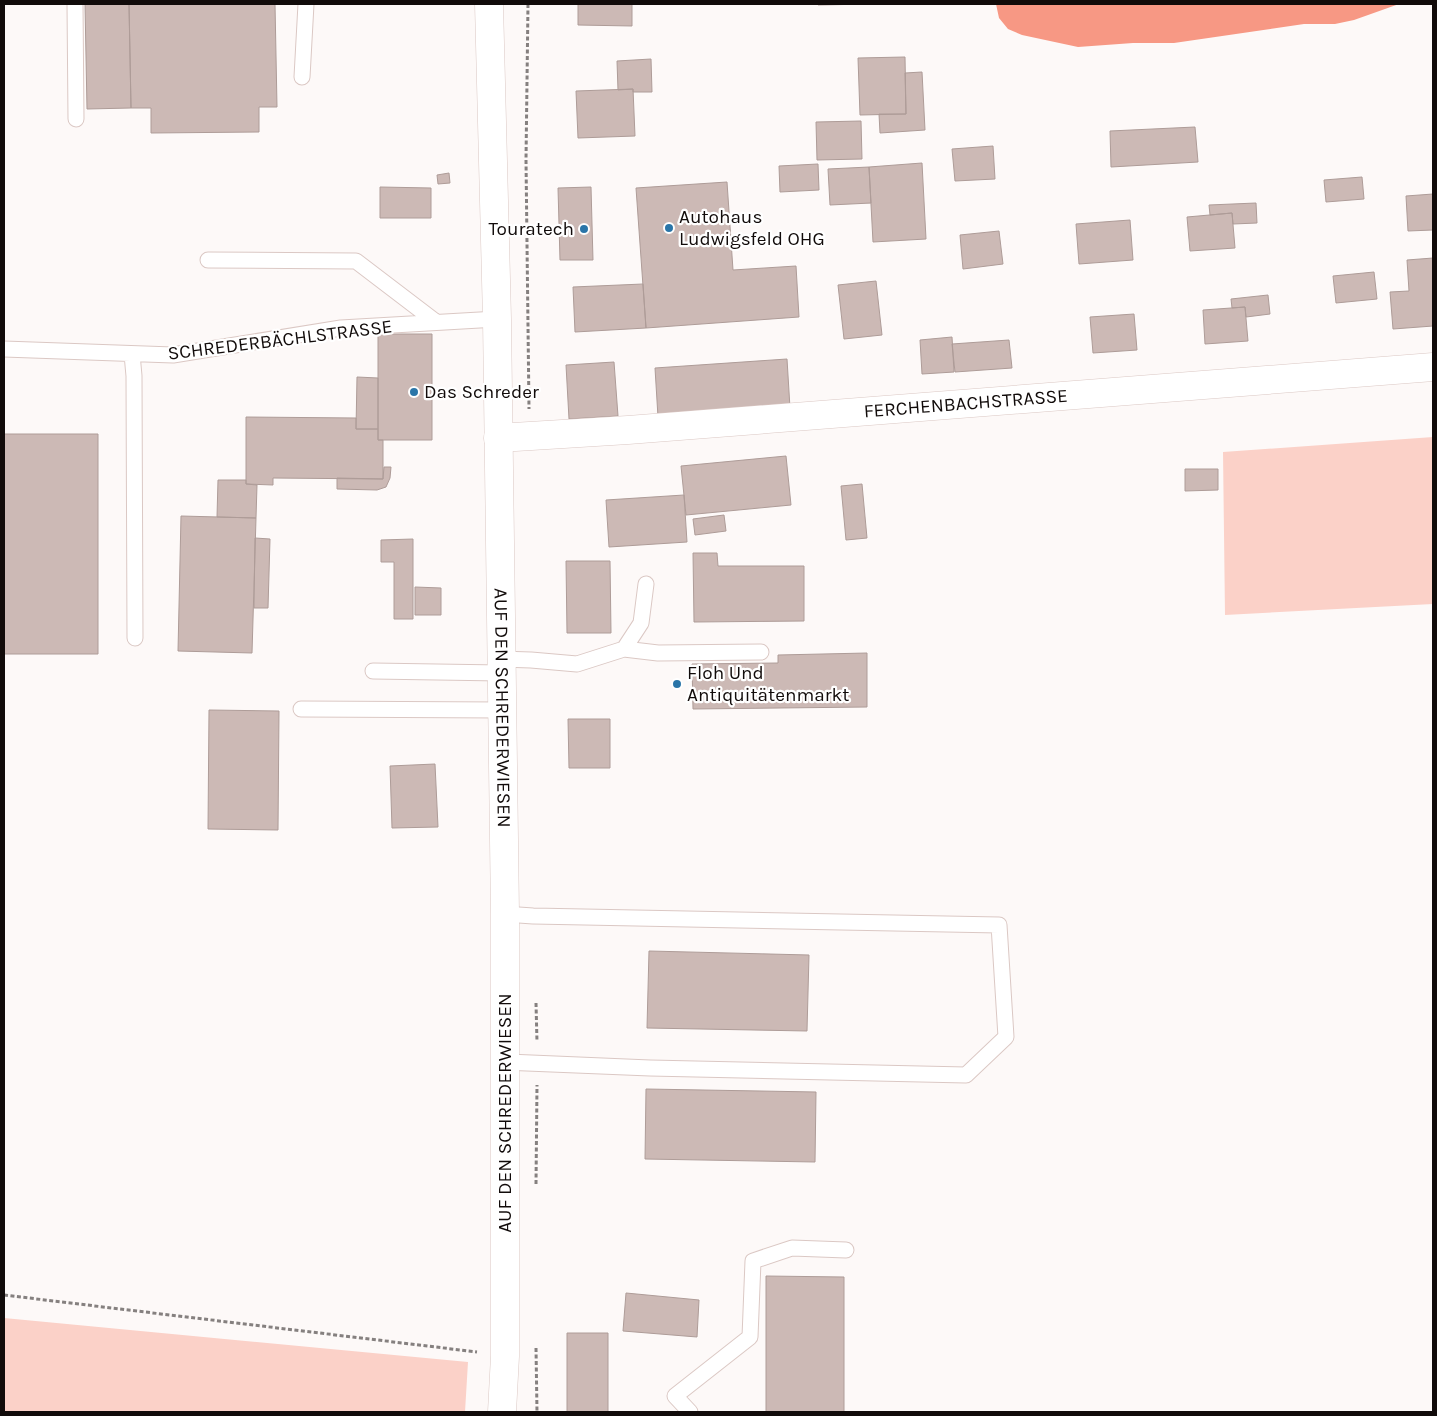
<svg xmlns="http://www.w3.org/2000/svg" width="1437" height="1416" font-family="Karla,sans-serif">
  <style>
    .green { fill: #fbd1c8 }
    .water { fill: #f79884 }
    .building { fill: #ccb9b5; stroke: #ae9c98 }
    .lines { fill: none; stroke-linecap: round; stroke-linejoin: round }
    .service-casing { stroke: #dbc8c4; stroke-width: 17 }
    .minor-casing { stroke: #dbc8c4; stroke-width: 29 }
    .path { stroke: #85807f; stroke-width: 3; stroke-dasharray: 4 2.5; stroke-linecap: butt }
    .service { stroke: #fff; stroke-width: 15 }
    .minor { stroke: #fff; stroke-width: 28 }
    .poi-dot { fill: #2a75a8; stroke: #fff; stroke-width: 2 }
    .labels { text-anchor: middle; dominant-baseline: central; stroke-width: 4.5; stroke-linejoin: round; paint-order: stroke }
    .poi-label { font-size: 19px; fill: #110b0a; stroke: #fff; text-anchor: start }
    .street-label { font-size: 19px; fill: #110b0a; stroke: #fff }
  </style>
  <rect width="100%" height="100%" fill="#fdf9f8"/>
  <path class="green" d="M1433,437V604L1225,615L1223,452Z
    M4,1318L468,1362L465,1412H4Z"/>
  <path class="water" d="M996,4H1399L1354,20L1335,24H1304L1174,43H1133L1078,47L1022,35L1008,29L999,18Z"/>
  <path class="building" d="M85,4H129L131,108L87,109Z
    M129,4H275L277,107H259V132L151,133V108H131Z
    M578,4H632V26L578,25Z
    M818,4H870L818,5Z
    M905,57L906,114L860,115L858,58Z
    M651,59L652,92H633V89L618,90L617,61Z
    M922,72L925,130L880,133L879,114H906L905,73Z
    M633,89L635,136L578,138L576,91Z
    M861,121L862,159L817,160L816,122Z
    M1195,127L1198,162L1111,167L1110,131Z
    M993,146L995,179L955,181L952,149Z
    M922,163L926,239L873,242L869,167Z
    M818,164L819,190L780,192L779,166Z
    M869,167L871,203L830,205L828,169Z
    M449,173L450,183L438,184L437,175Z
    M1362,177L1364,199L1326,202L1324,180Z
    M727,182L733,270L796,266L799,317L646,328L636,188Z
    M380,187L431,188V218H380Z
    M591,187L593,260H560L558,188Z
    M1433,194V230L1408,231L1406,196Z
    M1256,203L1257,223L1233,224L1232,213L1210,215L1209,205Z
    M1232,213L1235,248L1190,251L1187,217Z
    M1130,220L1133,260L1079,264L1076,224Z
    M999,231L1003,264L963,269L960,235Z
    M1433,258V326L1393,329L1390,292L1409,291L1407,260Z
    M1374,272L1377,299L1336,303L1333,276Z
    M876,281L882,335L844,339L838,285Z
    M643,284L646,328L575,332L573,287Z
    M1268,295L1270,314L1246,317L1245,307L1232,308L1231,299Z
    M1245,307L1248,341L1205,344L1203,310Z
    M1134,314L1137,350L1093,353L1090,317Z
    M378,334H432V440H378Z
    M952,337L954,372L922,374L920,340Z
    M1009,340L1012,368L955,372L952,344Z
    M787,359L790,408L658,417L655,368Z
    M614,362L618,416L569,419L566,365Z
    M357,377L378,378V429H356Z
    M246,417L356,418V429H378V440H383V479L273,478V485L246,484Z
    M4,434H98V654H4Z
    M786,456L791,505L686,515L681,466Z
    M384,467H391L390,478L386,487L377,490L337,489V478L383,479Z
    M1185,469H1218V490L1185,491Z
    M218,480H246V484L257,485L256,518L217,517Z
    M862,484L867,538L846,540L841,486Z
    M684,495L687,542L609,547L606,500Z
    M724,515L726,531L695,535L693,519Z
    M181,516L256,518L252,653L178,651Z
    M255,538L270,539L268,608H254Z
    M413,539V619H394V562H381V540Z
    M693,553H717L718,566H804V621L694,622Z
    M566,561H610L611,633H567Z
    M415,587L441,588V615H415Z
    M867,653V707L693,709L692,664L778,663V655Z
    M209,710L279,711L278,830L208,829Z
    M568,719H610V768H569Z
    M435,764L438,827L392,828L390,766Z
    M649,951L809,955L807,1031L647,1028Z
    M646,1089L816,1092L815,1162L645,1159Z
    M766,1276L844,1277V1412H766Z
    M626,1293L699,1300L697,1337L623,1331Z
    M567,1333H608V1412H567Z"/>
  <g class="lines">
    <g class="service-casing">
      <path id="service" d="M75,4L76,119
        M302,77L306,4
        M208,260L356,261L436,322
        M4,349L173,355L341,328L497,319
        M132,354L134,376L135,638
        M624,649L658,653L761,652
        M501,659L531,660L577,664L624,649L641,623L646,584
        M373,671L501,673
        M301,709L502,710
        M505,1062L650,1068L966,1075L1006,1037L999,925L533,916L505,914
        M690,1412L675,1396L750,1337L753,1261L792,1248L846,1250"/>
    </g>
    <g class="minor-casing">
      <g id="minor">
        <path id="s1" d="M489,4L497,319L505,914V1356L502,1412"/>
        <path id="s2" d="M498,438L628,430L1433,367"/>
      </g>
    </g>
    <path class="path" d="M528,4L526,160L529,409
      M536,1003L537,1042
      M536,1184L537,1085
      M4,1295L477,1352
      M536,1348L537,1412"/>
    <use href="#service" class="service"/>
    <use href="#minor" class="minor"/>
  </g>
  <g class="poi-dot">
    <circle cx="669" cy="228" r="5"/>
    <circle cx="584" cy="229" r="5"/>
    <circle cx="414" cy="392" r="5"/>
    <circle cx="677" cy="684" r="5"/>
  </g>
  <g class="labels">
    <g class="poi-label">
      <text x="679" y="217">Autohaus<tspan x="679" dy="22">Ludwigsfeld OHG</tspan></text>
      <text x="574" y="229" text-anchor="end">Touratech</text>
      <text x="424" y="392">Das Schreder</text>
      <text x="687" y="673">Floh Und<tspan x="687" dy="22">Antiquitätenmarkt</tspan></text>
    </g>
    <g class="street-label">
      <text transform="translate(280 340) rotate(-7)">SCHREDERBÄCHLSTRASSE</text>
      <text stroke="none"><textPath href="#s2" startOffset="469">FERCHENBACHSTRASSE</textPath></text>
      <text stroke="none"><textPath href="#s1" startOffset="704">AUF DEN SCHREDERWIESEN</textPath></text>
      <text transform="translate(505 1113) rotate(-90)">AUF DEN SCHREDERWIESEN</text>
    </g>
  </g>
  <rect width="1437" height="1416" fill="none" stroke="#110b0a" stroke-width="10"/>
</svg>
